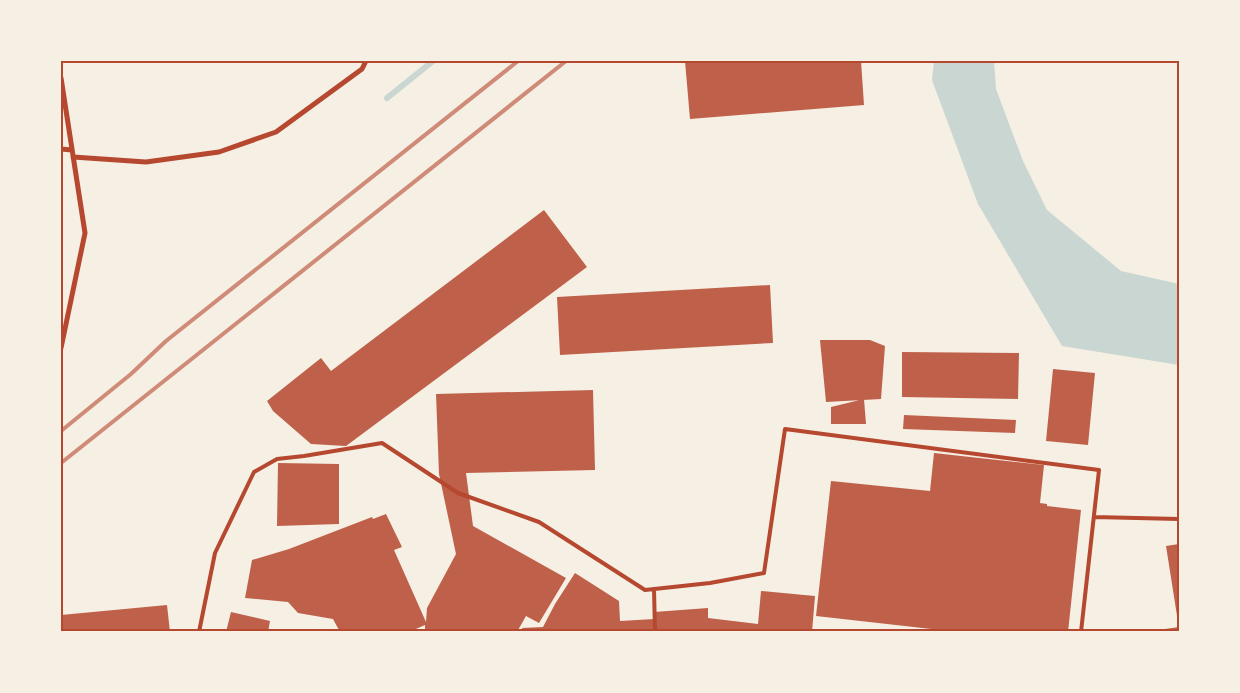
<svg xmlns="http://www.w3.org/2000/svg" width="1240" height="693" font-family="Cabin,sans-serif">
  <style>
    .water { fill: #c9d6d2 }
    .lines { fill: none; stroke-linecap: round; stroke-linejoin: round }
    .stream { stroke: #c9d6d2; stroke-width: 6 }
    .building { fill: #bf614a }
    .service { stroke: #b5482f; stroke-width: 4 }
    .minor { stroke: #b5482f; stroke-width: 5 }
    .rail { stroke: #cf8b77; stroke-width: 4 }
    .neatline { fill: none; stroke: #b5482f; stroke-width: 2 }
  </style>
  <rect width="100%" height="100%" fill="#f6efe4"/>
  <path class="water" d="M934,61H994L996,89L1023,161L1047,210L1121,271L1179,284V365L1062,346L978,204L932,80Z"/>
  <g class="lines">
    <path class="stream" d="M387,98L433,61"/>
  </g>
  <path class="building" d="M685,61H861L864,105L690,119Z
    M544,210L587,267L346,446L311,444L273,411L267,401L321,358L331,371Z
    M770,285L773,343L560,355L557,297Z
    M820,340H870L885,346L881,399L826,402Z
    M902,352L1019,353L1018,399L902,397Z
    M1053,369L1095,373L1088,445L1046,441Z
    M593,390L595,470L466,473L473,526L566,578L539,623L526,616L517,632H429L425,629V625L409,632H340L333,619L298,613L288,602L245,598L252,560L289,549L372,517L373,519L386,514L402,547L394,550L426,622L427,608L456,554L439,474L436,394Z
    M864,399L866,424H831V407Z
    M904,415L1016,420L1015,433L903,429Z
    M934,453L1044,465L1040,503L1047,504V506L1081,510L1068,632H958L816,616L831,481L930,491Z
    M278,463L339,464V524L277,526Z
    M1179,544V622H1178L1166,546Z
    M575,573L619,601L620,621L654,619V612L708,608V618L758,624L761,591L815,596L812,632H523L522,628L543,627L555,604Z
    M167,605L170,632H61V615Z
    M231,612L270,621L268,632H226Z
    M1179,627V632H1152L1151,631Z"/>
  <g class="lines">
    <path class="service" d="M1094,517L1179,519
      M654,589L655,632
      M199,632L215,553L254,472L277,459L304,456L382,443L458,493L539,522L645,590L710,583L764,573L785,429L1099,470L1081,632"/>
    <path class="minor" d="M61,78L85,233L61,348
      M61,149L72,150
      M73,157L146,162L219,152L276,132L362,69L366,61"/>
    <path class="rail" d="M61,431L131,374L166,341L518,61
      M61,463L566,61"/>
  </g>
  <rect width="1240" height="693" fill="none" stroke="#f6efe4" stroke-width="125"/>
  <rect x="62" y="62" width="1116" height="568" class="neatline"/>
</svg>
